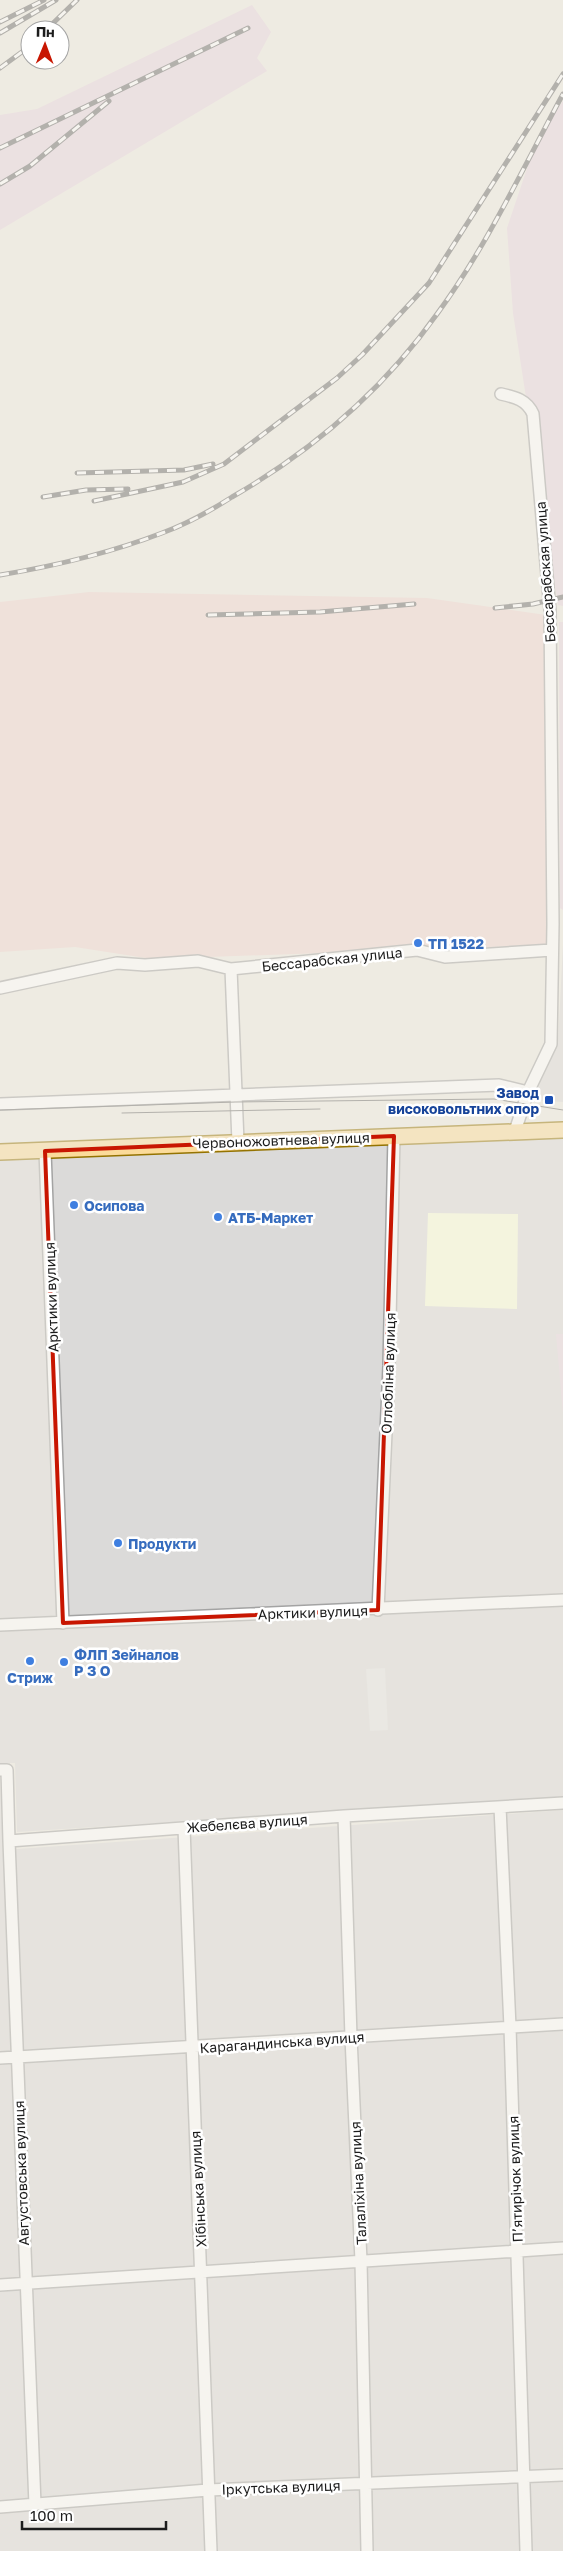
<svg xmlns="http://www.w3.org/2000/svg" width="563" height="2551" font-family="'Golos Text',sans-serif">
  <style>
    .residential { fill: #dbdad9 }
    .commercial { fill: #efd5d1 }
    .industrial { fill: #e7d4e1 }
    .education { fill: #fbffda }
    .parking { fill: #e4e4e4 }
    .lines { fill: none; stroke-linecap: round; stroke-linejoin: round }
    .minor-casing { stroke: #a3a3a3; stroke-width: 14 }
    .major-casing { stroke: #947301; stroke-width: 18 }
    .minor { stroke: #fff; stroke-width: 11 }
    .major { stroke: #fbdb9a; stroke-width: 15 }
    .tram { stroke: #6a6a6a; stroke-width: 1 }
    .rail-casing { stroke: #6a6a6a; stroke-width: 5 }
    .rail { stroke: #fff; stroke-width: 3; stroke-dasharray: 9; stroke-linecap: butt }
    .marked { fill: none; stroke: #c81601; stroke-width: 4; stroke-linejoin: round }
    .shop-dot { fill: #3f7fe0; stroke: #fff; stroke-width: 2 }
    .transit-dot { fill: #1a4fb4; stroke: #fff; stroke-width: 2 }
    .labels { text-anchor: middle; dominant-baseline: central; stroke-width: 5; stroke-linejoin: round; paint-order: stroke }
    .street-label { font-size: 14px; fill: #1c1c1c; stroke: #fff }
    .shop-label { font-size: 14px; font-weight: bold; fill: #366cbe; stroke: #fff; text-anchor: start }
    .transit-label { font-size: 14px; font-weight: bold; fill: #164399; stroke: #fff; text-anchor: end }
  </style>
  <rect width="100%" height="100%" fill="#eeebe2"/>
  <path class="residential" d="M563,944V1102L531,1100L558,1043Z
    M563,1137V1797L17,1832L15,1763H0V1159Z
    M0,1776L3,1850L563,1810V2551H0Z"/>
  <path class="commercial" d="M89,592L427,598L546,615L547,945L152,959L75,947L0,952V602Z"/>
  <path class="industrial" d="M252,5L271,32L257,58L267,71L0,230V115L37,109Z
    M563,101V606L558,605L513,313L507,228L537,139Z
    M559,622H563V910L560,908Z
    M556,1334H563V1414Z"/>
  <path class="education" d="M428,1213L518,1214L517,1309L425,1306Z"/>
  <path class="parking" d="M385,1668L388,1730L370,1731L366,1669Z"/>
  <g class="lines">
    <g class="minor-casing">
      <path id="minor" d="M501,394C515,397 527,400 533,414L550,610L553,924L551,1044L528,1092L515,1131
        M231,969L417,950L445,957L552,950
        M0,988L117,963L145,965L198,961L231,969L238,1142
        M0,1104L499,1085L528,1092
        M45,1151L63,1623
        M378,1610L389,1366L394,1136
        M0,1625L563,1600
        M0,1770H7L9,1841L344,1816L563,1803
        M500,1807L510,2027L526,2551
        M344,1816L351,2037L361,2261L367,2551
        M184,1828L211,2551
        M9,1841L35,2505
        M0,2058L563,2024
        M0,2285L563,2248
        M0,2507L208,2490L563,2475"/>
    </g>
    <g class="major-casing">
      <path id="major" d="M0,1152L563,1130"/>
    </g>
    <use href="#minor" class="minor"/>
    <use href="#major" class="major"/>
    <path class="tram" d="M0,1110L235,1102L494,1099L563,1110
      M122,1113L320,1109"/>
    <g class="rail-casing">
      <path id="rail" d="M0,22L44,0
        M46,30L77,0
        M0,33L56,0
        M0,68L30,46
        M0,148L248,28
        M0,184L30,166L109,101
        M77,473L184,470L213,464
        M43,497L86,490L128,489
        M94,501L183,482L224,464L337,378L362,355L429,283L563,74
        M0,575C55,566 110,553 162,533C187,524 210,511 232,497C312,451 383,390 437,314C487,246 523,168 563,94
        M495,608L533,604L563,597
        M208,615L320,612L414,604"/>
    </g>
    <use href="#rail" class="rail"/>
  </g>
  <path d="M0 0H563V2551H0ZM394,1136L378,1610L63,1623L45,1151Z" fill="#eeebe2" fill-opacity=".55" fill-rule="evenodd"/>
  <path class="marked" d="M394,1136L378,1610L63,1623L45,1151Z"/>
  <g class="shop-dot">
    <circle cx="418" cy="943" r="5"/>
    <circle cx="74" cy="1205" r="5"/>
    <circle cx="218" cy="1217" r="5"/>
    <circle cx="118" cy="1543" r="5"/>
    <circle cx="30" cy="1661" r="5"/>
    <circle cx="64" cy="1662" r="5"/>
  </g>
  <rect class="transit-dot" x="544" y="1095" width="10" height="10" rx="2.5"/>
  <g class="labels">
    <g class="street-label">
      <text transform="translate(545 572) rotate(-94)">Бессарабская улица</text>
      <text transform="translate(332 959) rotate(-6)">Бессарабская улица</text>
      <text transform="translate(281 1140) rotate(-2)">Червоножовтнева вулиця</text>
      <text transform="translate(51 1297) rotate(-92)">Арктики вулиця</text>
      <text transform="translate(388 1373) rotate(-88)">Оглобліна вулиця</text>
      <text transform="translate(313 1612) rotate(-2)">Арктики вулиця</text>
      <text transform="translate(247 1823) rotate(-4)">Жебелєва вулиця</text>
      <text transform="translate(282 2042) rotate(-4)">Карагандинська вулиця</text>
      <text transform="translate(21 2173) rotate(-92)">Августовська вулиця</text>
      <text transform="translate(515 2179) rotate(-92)">П’ятирічок вулиця</text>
      <text transform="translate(358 2183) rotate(-93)">Талаліхіна вулиця</text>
      <text transform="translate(198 2189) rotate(-93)">Хібінська вулиця</text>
      <text transform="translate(281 2487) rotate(-2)">Іркутська вулиця</text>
    </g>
    <g class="shop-label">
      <text x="428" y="943">ТП 1522</text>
      <text x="84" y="1205">Осипова</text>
      <text x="228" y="1217">АТБ-Маркет</text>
      <text x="128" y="1543">Продукти</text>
      <text x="74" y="1654">ФЛП Зейналов<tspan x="74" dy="16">Р З О</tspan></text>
      <text x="30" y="1677" text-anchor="middle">Стриж</text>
    </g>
    <g class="transit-label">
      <text x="539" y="1092">Завод<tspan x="539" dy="16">високовольтних опор</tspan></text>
    </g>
  </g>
  <g transform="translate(45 45) rotate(1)"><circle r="24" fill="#ffffff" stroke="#a4a4a4"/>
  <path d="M0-4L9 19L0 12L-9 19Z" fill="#c81601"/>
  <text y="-8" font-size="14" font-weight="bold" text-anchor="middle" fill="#1c1c1c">Пн</text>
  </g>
  <path d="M22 2521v8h144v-8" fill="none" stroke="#1c1c1c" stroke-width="2.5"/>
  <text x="30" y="2521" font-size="15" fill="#1c1c1c" stroke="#ffffff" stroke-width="4" paint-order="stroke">100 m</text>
</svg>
